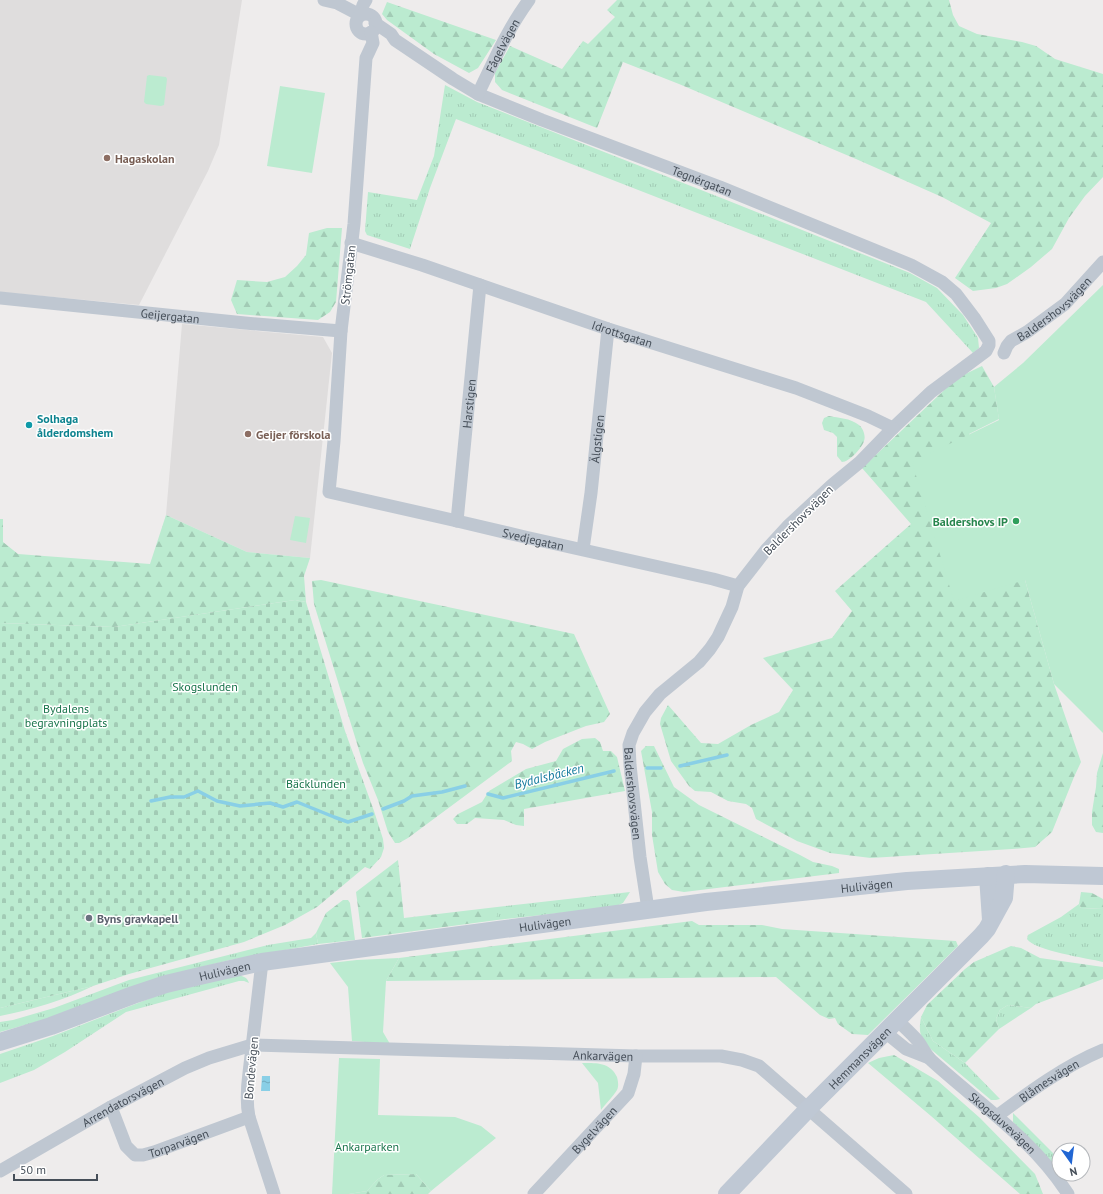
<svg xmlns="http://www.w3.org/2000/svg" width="1103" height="1194" font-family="'PT Sans',sans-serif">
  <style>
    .education { fill: #dfdddd }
    .grass { fill: url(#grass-tufts) }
    .forest { fill: url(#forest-firs) }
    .cemetery { fill: url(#cemetery-stones) }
    .park { fill: #bbebd0 }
    .water { fill: url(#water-ripples) }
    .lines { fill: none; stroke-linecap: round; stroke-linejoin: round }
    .stream { stroke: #89cfe6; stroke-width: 3.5 }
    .street { stroke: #bfc7d1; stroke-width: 13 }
    .secondary { stroke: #bfc8d4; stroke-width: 18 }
    .education-dot { fill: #8d6e63; stroke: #fff; stroke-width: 1.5 }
    .culture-dot { fill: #0f9aa8; stroke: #fff; stroke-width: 1.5 }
    .leisure-dot { fill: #2e9e5b; stroke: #fff; stroke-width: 1.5 }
    .worship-dot { fill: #6b7280; stroke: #fff; stroke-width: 1.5 }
    .labels { text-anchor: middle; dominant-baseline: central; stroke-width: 3; stroke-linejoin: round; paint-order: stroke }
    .street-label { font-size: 12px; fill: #454e58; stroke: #fff }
    .education-label { font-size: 12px; font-weight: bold; fill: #785e54; stroke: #fff; text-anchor: start }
    .culture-label { font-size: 12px; font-weight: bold; fill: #0d838f; stroke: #fff; text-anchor: start }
    .leisure-label { font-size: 12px; font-weight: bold; fill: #27864d; stroke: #fff; text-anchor: end }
    .park-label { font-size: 12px; fill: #1a754c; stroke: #fff }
    .worship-label { font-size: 12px; font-weight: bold; fill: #5b616d; stroke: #fff; text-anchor: start }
    .water-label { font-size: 13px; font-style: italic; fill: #137a9d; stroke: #fff }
  </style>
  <defs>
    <pattern id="grass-tufts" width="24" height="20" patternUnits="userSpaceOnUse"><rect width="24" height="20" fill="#bbebd0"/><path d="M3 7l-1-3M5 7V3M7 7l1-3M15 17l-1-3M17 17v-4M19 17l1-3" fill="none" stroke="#a2cbb5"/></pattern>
    <pattern id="forest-firs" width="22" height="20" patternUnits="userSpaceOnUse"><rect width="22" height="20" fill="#bbebd0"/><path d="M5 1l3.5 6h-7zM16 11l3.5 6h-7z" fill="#a2cbb5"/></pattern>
    <pattern id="cemetery-stones" width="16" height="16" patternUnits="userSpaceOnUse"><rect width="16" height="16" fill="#bbebd0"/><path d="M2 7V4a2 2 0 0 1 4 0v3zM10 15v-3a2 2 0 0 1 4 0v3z" fill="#a2cbb5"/></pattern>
    <pattern id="water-ripples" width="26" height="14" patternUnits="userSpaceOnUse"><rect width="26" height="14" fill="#89cfe6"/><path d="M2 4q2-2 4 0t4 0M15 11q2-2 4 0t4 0" fill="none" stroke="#72aabd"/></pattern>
  </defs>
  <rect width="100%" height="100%" fill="#eeecec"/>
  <path class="education" d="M0,0H242L219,145L208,171L139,305L0,292Z
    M182,324L323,337L332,353L310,558L247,552L166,515Z"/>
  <path class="grass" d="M445,85L477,102L724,199L910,273L937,288L963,315L978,338L979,348L973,353L926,302L456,119L430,188L410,249L367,235L365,231L368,192L417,200L434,156Z
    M630,892L623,903L614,907L497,920V907Z
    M1079,904L1081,908L1103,909V962C1087,958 1035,951 1027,939L1028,935L1061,917Z
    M316,933L318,944L230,960L189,970L57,1016L0,1032V1022L13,1020L54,1008L129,980L268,945L311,938Z
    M237,975C243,976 247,977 249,983L244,981H239L126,1012L65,1052L34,1070L0,1083V1054L53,1036L174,989Z
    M93,986C65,1000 31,1010 0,1016V1008Z
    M1008,1005L1031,1008L999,1029L996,1019L1000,1010Z
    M921,1017L933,1041L965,1063L1000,1099L996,1100H991L927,1046C919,1035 919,1030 921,1017Z
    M1013,1113L1058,1158L1059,1160V1171L1013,1122Z"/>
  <path class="forest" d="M617,0H949L953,15L959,26L977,34L1022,42L1036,46L1055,59L1103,74V177L1085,196L1069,218L1052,249L1031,267L1007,284L996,288L973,291L955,278L991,223L942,197L856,159L679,84L623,62L597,128L502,90L495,82V73L510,46L562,69L583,41L588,44L615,17L607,10Z
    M387,2L496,40L478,68L469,73L434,54L387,20L382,14Z
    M327,228H342L336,302L330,312L318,320L237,314L231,300L237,280L267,282L285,277L297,266L306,255L309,233Z
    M982,366L994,387L999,419L969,434L1025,580L1054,684L1081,762L1074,777L1052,832L1035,847L1012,849L871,858L830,853L797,841L756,819L752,808L746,804L728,801L711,792L695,791L689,786L671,761L660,724L661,718L668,705L701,743L718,744L751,725L779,712L793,690L763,658L832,638L852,611L835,591L911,524L862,468L957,378Z
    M829,416C839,418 850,418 859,425C863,428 866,436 864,441C862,448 849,462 842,462L837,456V437L833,433L824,430L822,423L824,418Z
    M166,515L247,552L310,558L304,576L306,602L295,600L114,627L0,623V519H3V542L18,554L150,564Z
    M321,580L574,634L610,714L604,722L586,726L545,742L532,749L523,744L516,742L511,751L512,761L489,778L408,838L399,843H395L388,832L378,800L363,763L314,604L312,581Z
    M595,738L600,742L603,751H611L617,757L625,791L524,809V826L516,825L504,820L475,818L467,824H457L453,819L458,814L482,802L489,791L526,769L556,761L563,749L582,739Z
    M646,746H654L674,787L699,805L800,855L813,862L832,866L839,869V873L684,892L672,890L665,884L658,872L652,835V812L641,751Z
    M1103,753V833L1096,832L1092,825V812L1096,787L1097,773Z
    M398,860L404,918L497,907V920L362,938L356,892Z
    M1081,892L1092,893L1103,899V909L1081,908L1079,904Z
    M343,900H348L350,903L355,940L318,944L316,933L326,913Z
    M692,921L699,925H762L782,929L956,941L958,946L868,1035L852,1034L838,1024L835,1018L829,1019L820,1015L776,977L386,981L399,958Z
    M1011,946L1021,948L1040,958L1103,967V979L1036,1004L1031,1008L1008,1005L1000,1010L996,1019L999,1029L965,1063L933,1041L921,1017L927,1005L965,969L974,962Z
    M894,1055L938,1081L980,1118L1035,1174L1043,1194H1020L931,1116L868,1063L879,1058Z
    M416,1174L431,1191L428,1194H349L367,1191L377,1180L384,1175Z"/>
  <path class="cemetery" d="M295,600L306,602L345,731L374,811L383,839L384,848L381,857L370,869L365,867L317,907L285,925L244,942L129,974L93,986L0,1008V623L114,627Z"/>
  <path class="park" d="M149,75L166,77L167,79L164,105L161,106L146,104L144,102L147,76Z
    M280,86L325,93L312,173L267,166Z
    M1103,285V733L1054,684L1025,580L954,601L912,462L999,420L994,387L1023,363Z
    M295,516L310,518L306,543L290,540Z
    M399,958L386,981L383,1032L390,1044L352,1041L348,987L330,963L357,960Z
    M339,1058L380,1059L378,1115L455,1117L481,1126L496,1138L431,1191L416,1174L384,1175L377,1180L367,1191L349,1194H332Z
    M582,1063C596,1063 610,1062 617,1077C618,1081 619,1086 617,1090C613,1097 606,1103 601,1110L598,1083Z"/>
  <path class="water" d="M262,1076H270V1091H261Z"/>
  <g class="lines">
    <path class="stream" d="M680,766L727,755
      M647,768H661
      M488,794L503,798L614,771
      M151,801L170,797H184L198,791L217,801L240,806L270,803L283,807L297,802L334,817L348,822L372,814
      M383,809L404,801L412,796L442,792L465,786"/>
    <g class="street">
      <path d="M324,0L337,3L360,15L363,5L366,0"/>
      <circle cx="366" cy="24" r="10"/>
      <path id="s1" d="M375,23L391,34L395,40L453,79L478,94L542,120L720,187L911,265L942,282L956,294L975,319L989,341V345L986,351L931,392L893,428L860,462L832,485L789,525L766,550L738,586L732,607L718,637L710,649L699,662L660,694L645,712L633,733L629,745L630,765L640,857L648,909"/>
      <path id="s2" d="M371,32L373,43L366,58L354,224L341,331L334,441L329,492L457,521L525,537L713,579L738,586"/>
      <path id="s3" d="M478,94C494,61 507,30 529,0"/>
      <path id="s4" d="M351,243L422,265L608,329L796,388L868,416L893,428"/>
      <path id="s5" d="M0,298L245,323L341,331"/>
      <path id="s6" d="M1004,353L1007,346L1011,341L1027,332L1065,304L1103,262"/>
      <path id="s7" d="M457,521L480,285"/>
      <path id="s8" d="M583,549L591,493L608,329"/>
      <path d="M262,962L249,1073C247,1088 246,1102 249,1117L274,1194"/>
      <path id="s9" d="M897,1020C904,1027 911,1033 917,1040C922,1046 925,1054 931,1060C978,1103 1033,1139 1068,1194"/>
      <path d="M885,1032L906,1049L929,1058"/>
      <path id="s10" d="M111,1107L126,1146L135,1155H143L154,1152L249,1117"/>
      <path id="s11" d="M997,1116C1029,1092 1066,1065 1103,1050"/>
      <path id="s12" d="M0,1171L111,1107L185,1068L209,1058L252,1045L636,1056H721L742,1060L759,1066L906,1194"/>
      <path id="s13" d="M534,1194L628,1093L634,1074L636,1056"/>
    </g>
    <g class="secondary">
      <path d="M988,876L991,920"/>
      <path id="s14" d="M0,1042L51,1026L133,995L166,984L204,975L262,962L445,937L706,902L907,881L1025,874L1103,876"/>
      <path id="s15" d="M727,1194L808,1109L981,936L987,929L1004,898L1006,874"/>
    </g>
  </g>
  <g class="education-dot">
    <circle cx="107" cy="158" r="4"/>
    <circle cx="248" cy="434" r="4"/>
  </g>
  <circle class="culture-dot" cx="29" cy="425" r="4"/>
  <circle class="leisure-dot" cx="1016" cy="521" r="4"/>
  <circle class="worship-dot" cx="89" cy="918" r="4"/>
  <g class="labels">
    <g class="street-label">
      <text stroke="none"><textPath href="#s3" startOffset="54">Fågelvägen</textPath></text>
      <text stroke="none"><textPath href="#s1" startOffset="366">Tegnérgatan</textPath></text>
      <text transform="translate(348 275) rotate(-84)">Strömgatan</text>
      <text stroke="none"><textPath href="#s6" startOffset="68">Baldershovsvägen</textPath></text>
      <text stroke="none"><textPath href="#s5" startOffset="171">Geijergatan</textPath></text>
      <text stroke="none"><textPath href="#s4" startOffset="286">Idrottsgatan</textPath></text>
      <text stroke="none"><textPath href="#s7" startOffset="118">Harstigen</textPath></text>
      <text stroke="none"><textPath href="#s8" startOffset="111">Älgstigen</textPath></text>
      <text transform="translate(798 520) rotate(-45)">Baldershovsvägen</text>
      <text stroke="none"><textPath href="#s2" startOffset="673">Svedjegatan</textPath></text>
      <text stroke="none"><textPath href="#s1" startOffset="1302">Baldershovsvägen</textPath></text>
      <text stroke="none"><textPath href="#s14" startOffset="884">Hulivägen</textPath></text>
      <text stroke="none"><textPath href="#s14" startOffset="560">Hulivägen</textPath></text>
      <text stroke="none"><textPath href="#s14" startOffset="236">Hulivägen</textPath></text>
      <text stroke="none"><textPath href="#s12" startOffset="634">Ankarvägen</textPath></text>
      <text stroke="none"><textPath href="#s15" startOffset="190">Hemmansvägen</textPath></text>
      <text transform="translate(251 1068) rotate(-85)">Bondevägen</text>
      <text stroke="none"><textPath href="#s11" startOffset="63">Blåmesvägen</textPath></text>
      <text stroke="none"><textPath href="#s12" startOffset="141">Arrendatorsvägen</textPath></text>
      <text stroke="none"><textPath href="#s9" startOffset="148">Skogsduvevägen</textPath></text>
      <text stroke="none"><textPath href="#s13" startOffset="88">Bygelvägen</textPath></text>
      <text stroke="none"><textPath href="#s10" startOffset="100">Torparvägen</textPath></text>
    </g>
    <g class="education-label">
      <text x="115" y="158">Hagaskolan</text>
      <text x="256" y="434">Geijer förskola</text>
    </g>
    <g class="culture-label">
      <text x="37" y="418">Solhaga<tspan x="37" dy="14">ålderdomshem</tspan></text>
    </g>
    <g class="leisure-label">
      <text x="1008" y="521">Baldershovs IP</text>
    </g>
    <g class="park-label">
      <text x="205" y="686">Skogslunden</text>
      <text x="66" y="708">Bydalens<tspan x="66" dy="14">begravningplats</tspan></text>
      <text x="316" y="783">Bäcklunden</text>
      <text x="367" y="1146">Ankarparken</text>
    </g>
    <g class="worship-label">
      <text x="97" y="918">Byns gravkapell</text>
    </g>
    <g class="water-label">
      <text transform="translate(549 776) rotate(-14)">Bydalsbäcken</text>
    </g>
  </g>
  <g transform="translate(1071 1162) rotate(166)"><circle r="19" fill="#ffffff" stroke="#b5b8bc"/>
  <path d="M0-3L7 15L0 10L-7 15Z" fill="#2166d3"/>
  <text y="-6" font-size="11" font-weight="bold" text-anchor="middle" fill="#454e58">N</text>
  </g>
  <path d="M14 1174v6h83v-6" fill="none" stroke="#454e58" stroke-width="2"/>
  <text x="20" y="1174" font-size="12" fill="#454e58" stroke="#ffffff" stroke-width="3" paint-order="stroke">50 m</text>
</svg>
